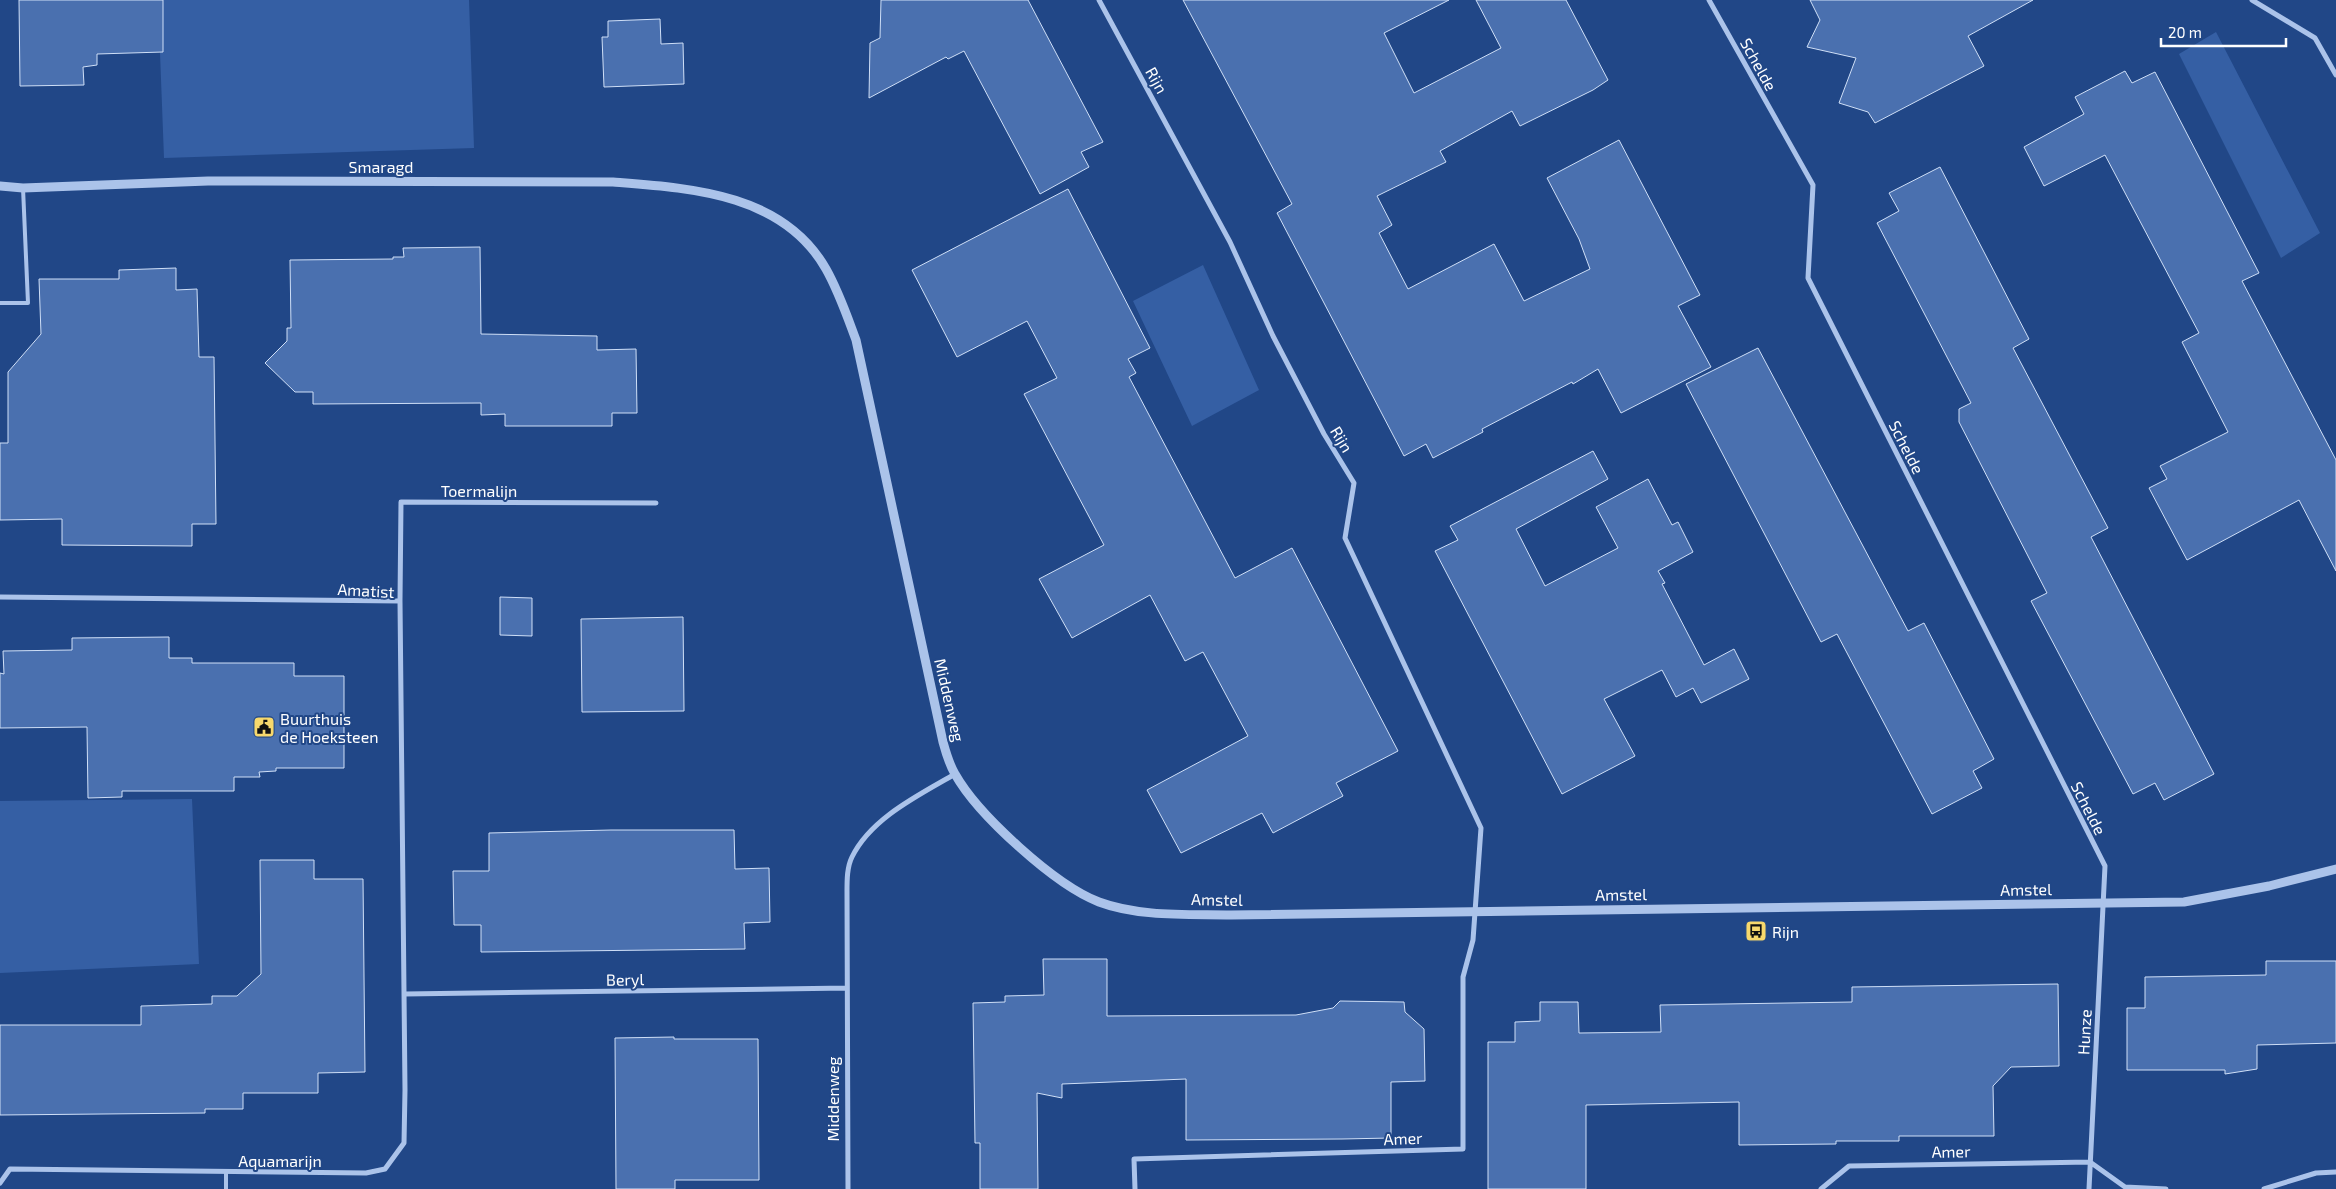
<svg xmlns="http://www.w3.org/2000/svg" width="2336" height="1189" font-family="'Exo 2',sans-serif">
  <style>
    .green { fill: #355fa4 }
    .building { fill: #4a70af; stroke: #cfdff7 }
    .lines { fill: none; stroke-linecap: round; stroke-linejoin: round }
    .service { stroke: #abc3ea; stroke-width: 4 }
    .minor { stroke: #abc3ea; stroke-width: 5 }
    .tertiary { stroke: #abc3ea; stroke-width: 9 }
    .labels { text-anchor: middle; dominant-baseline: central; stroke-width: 4; stroke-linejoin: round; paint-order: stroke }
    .street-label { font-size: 16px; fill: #fff; stroke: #214787 }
    .poi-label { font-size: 16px; fill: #fff; stroke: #214787; text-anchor: start }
  </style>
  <rect width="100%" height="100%" fill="#214787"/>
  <path class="green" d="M158,0H469L474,148L164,158Z
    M2216,32L2320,233L2281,258L2179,54Z
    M1203,265L1259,390L1192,426L1133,301Z
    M192,799L199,964L0,973V801Z"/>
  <path class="building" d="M19,0H163V52L97,54V65L83,67L84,85L20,86Z
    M881,0H1028L1103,142L1081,152L1089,167L1040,194L964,51L948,59L946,57L869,98L870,43L880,38Z
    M1183,0H1449L1384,33L1414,93L1501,48L1476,0H1566L1608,80L1593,90L1520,126L1512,111L1440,151L1446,162L1377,196L1392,225L1379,233L1408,289L1494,244L1524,301L1590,269L1579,239L1547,178L1619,140L1700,295L1678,306L1711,367L1621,413L1598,369L1573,384L1572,382L1482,429L1483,432L1433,458L1426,444L1404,456L1277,213L1292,204Z
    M1810,0H2033L1968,36L1984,66L1875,123L1868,112L1839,103L1856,58L1807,47L1820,20Z
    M660,19L661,44L683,43L684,84L604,87L602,37H608V21Z
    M2125,71L2132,83L2155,72L2259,273L2242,281L2336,460V571L2299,500L2187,560L2149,488L2167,479L2160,466L2228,432L2182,342L2199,333L2105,155L2044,186L2024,147L2084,114L2075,97Z
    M1940,167L2029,339L2013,348L2108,528L2091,537L2214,774L2164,800L2155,783L2133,794L2031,601L2047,593L1959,422V409L1971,403L1877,223L1899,211L1889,193Z
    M1068,189L1150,348L1128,359L1136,373L1129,377L1235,578L1292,548L1398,751L1336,783L1343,796L1273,833L1262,813L1181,853L1147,790L1248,736L1203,652L1185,661L1150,595L1072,638L1039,579L1104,545L1024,394L1057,378L1027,321L957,357L912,270Z
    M480,247L481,334L597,336V350L636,349L637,413H612V426H505V414L481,415V403L313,404V392H295L265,363L287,341V328H291L290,260L393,259V257H404L403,248Z
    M176,268V290L197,289L199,357H214L216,524H192V546L62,545V519L0,520V443H8V372L41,334L39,279H119V270Z
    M1758,348L1908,631L1924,623L1994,759L1973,771L1982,788L1932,814L1837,634L1821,642L1686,384Z
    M1593,451L1608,479L1516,529L1545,586L1618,548L1596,507L1648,479L1672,525L1678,522L1693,552L1658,571L1665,583L1662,584L1704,665L1734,649L1749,679L1701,703L1693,688L1676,697L1662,670L1604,699L1635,756L1562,794L1435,551L1458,540L1450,526Z
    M500,597L532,598V636L500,635Z
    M683,617L684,711L582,712L581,619Z
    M169,637V658H192V663H294V676H344V768H276V771L259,772L260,777H234V791H122V797L88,798L87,727L0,728V673L4,674L3,651L72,650V638Z
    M611,830H734L735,869L769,868L770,922L744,923L745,949L481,952V925H454L453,871H489V833Z
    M260,860H314V879H363L365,1072L318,1073V1093H243V1109H205V1113L0,1115V1025H141V1006L212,1004V996H237L261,974Z
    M1043,959H1107V1016L1296,1015L1333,1008L1340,1001L1404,1002L1405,1012L1424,1029L1425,1081L1391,1082V1138L1342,1139L1186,1140V1079L1062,1084V1098L1037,1093L1038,1189H980V1143H975L973,1003L1005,1002V996L1044,995Z
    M2266,961H2336V1043L2257,1045V1069L2225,1074V1070H2127V1008H2145V977L2266,975Z
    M2058,984L2059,1066L2011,1067L1993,1086L1994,1136H1899V1141H1836V1144L1739,1145V1102L1586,1105V1189H1488V1042H1515V1022L1540,1021V1002H1578L1579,1033L1661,1032L1660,1005L1852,1002V987Z
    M674,1037V1039H758L759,1180H675V1189H616L615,1038Z"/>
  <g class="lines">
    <path class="service" d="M0,303H28L23,188
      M226,1189V1172"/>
    <path class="minor" d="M1099,0L1230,242L1273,336L1324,434L1354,483L1345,538L1481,828L1473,940L1463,977V1149L1134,1159L1135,1189
      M1709,0L1813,185L1808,278L2105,866L2089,1189
      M2252,0L2315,38L2336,75
      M0,597L400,601L405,1090L404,1143L385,1169L366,1173L10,1169L0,1183
      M400,601L401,502L656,503
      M405,994L847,988
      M2090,1162L2125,1187L2166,1189
      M848,1189L847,891C847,880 847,867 852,857C871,818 919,795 955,774
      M1821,1189L1849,1166L2090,1162
      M2264,1189L2316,1173L2336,1172"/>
    <path class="tertiary" d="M0,186L23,188L208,181L613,182C690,188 783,193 826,269C839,292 847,316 856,340L943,742C946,753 949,764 955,774C978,815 1055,885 1099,902C1139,917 1188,914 1231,915L2184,902L2269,886L2336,869"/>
  </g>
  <defs>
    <g id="civic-square" transform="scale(1.125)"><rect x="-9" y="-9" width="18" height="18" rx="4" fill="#f7d86c" stroke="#214787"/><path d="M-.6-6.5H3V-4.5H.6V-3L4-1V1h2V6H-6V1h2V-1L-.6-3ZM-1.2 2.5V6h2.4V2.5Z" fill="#111"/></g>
    <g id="bus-square" transform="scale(1.125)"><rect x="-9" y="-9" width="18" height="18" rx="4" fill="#f7d86c" stroke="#214787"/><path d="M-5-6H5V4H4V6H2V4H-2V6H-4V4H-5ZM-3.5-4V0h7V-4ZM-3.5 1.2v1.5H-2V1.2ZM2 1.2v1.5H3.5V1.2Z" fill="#111"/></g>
  </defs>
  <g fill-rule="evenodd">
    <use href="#civic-square" x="264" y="727"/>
    <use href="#bus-square" x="1756" y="931"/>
  </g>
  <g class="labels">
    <g class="street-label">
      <text transform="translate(1759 64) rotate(61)">Schelde</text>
      <text transform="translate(1157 80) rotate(61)">Rijn</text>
      <text x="381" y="166">Smaragd</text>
      <text transform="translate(1342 439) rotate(59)">Rijn</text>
      <text transform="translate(1907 447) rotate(63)">Schelde</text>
      <text x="479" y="490">Toermalijn</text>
      <text transform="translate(366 590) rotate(3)">Amatist</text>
      <text transform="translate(950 700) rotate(77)">Middenweg</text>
      <text transform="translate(2089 808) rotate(63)">Schelde</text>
      <text transform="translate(2026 889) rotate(-1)">Amstel</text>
      <text transform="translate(1621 894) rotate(-1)">Amstel</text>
      <text transform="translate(1217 899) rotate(1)">Amstel</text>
      <text transform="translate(625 979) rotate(-1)">Beryl</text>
      <text transform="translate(2084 1032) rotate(-87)">Hunze</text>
      <text transform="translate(832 1099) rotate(-90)">Middenweg</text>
      <text transform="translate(1403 1138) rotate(-2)">Amer</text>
      <text transform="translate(1951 1151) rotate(-1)">Amer</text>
      <text x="280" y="1160">Aquamarijn</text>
    </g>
    <g class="poi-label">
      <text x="280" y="718">Buurthuis<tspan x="280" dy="18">de Hoeksteen</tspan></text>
      <text x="1772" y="931">Rijn</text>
    </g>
  </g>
  <path d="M2161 38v8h125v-8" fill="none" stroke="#ffffff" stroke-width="2.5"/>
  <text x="2168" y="38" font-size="15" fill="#ffffff" stroke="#214787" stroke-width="4" paint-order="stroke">20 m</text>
</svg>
